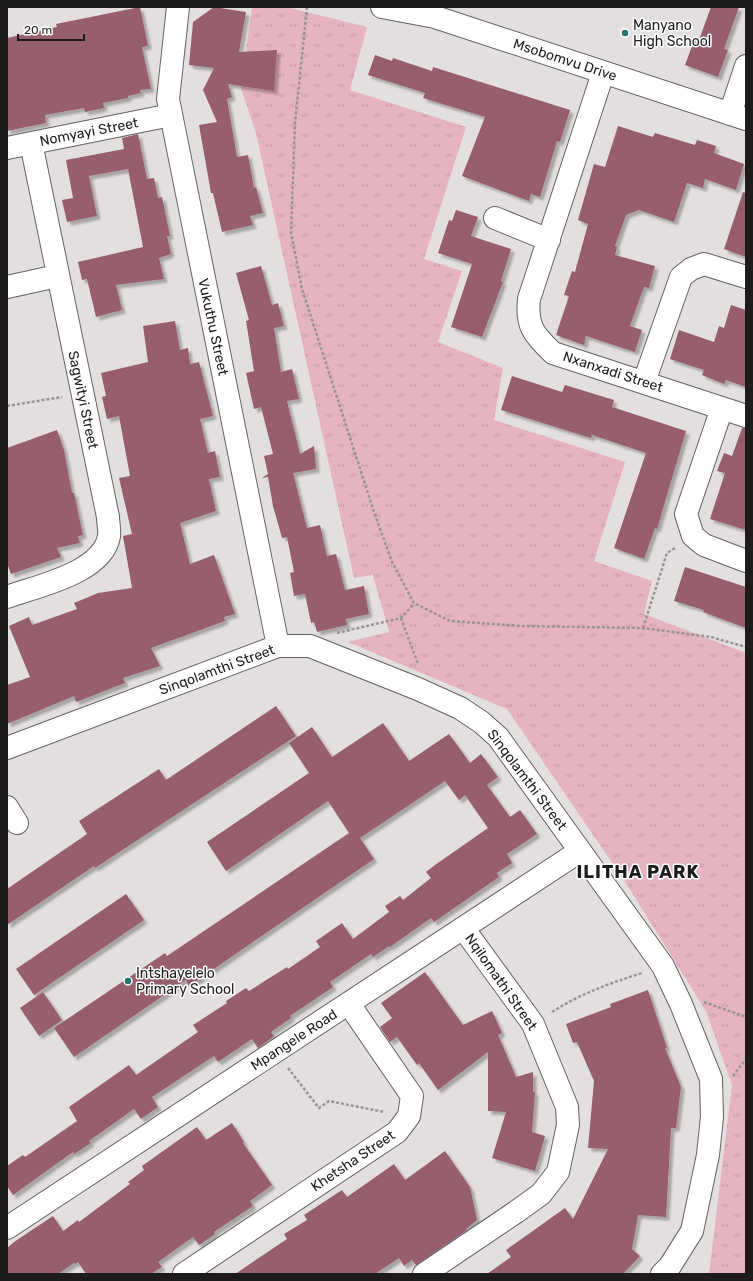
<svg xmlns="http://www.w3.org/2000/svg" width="753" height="1281" font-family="Rubik,sans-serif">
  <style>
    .grass { fill: url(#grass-tufts) }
    .building { fill: #975e6d; filter: url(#shadow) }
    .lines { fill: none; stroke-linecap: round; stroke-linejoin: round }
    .minor-casing { stroke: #656162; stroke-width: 24 }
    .path { stroke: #989495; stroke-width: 2.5; stroke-dasharray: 3 2; stroke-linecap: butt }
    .minor { stroke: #fff; stroke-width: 22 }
    .poi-dot { fill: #29726b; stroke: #fff; stroke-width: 1.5 }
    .labels { text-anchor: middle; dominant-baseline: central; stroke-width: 3; stroke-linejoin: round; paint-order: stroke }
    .poi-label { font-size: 14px; fill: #1d1b1c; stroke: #fff; text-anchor: start }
    .street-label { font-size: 14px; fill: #1d1b1c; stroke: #fff }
    .district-label { font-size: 18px; font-weight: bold; letter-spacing: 1px; fill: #1d1b1c; stroke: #fff }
  </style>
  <defs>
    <pattern id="grass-tufts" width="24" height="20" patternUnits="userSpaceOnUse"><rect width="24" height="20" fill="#e6b4c0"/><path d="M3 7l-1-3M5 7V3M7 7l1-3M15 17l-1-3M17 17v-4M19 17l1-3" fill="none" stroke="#c59aa4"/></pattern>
    <filter id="shadow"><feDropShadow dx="3.5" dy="3.5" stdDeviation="1" flood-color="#0004"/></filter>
  </defs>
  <rect width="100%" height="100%" fill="#e3dedf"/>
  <path class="grass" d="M252,7H286L367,27L350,90L466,127L424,259L462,271L438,342L503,368L494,420L625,462L594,561L652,581L644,614L746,653V1274H709L732,1085L706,1011L624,880L507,709L348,642L389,632L373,575L354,578L265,174L256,133L241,88Z"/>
  <path class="building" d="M140,7L148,46L142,47L151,89L140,90L141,93L128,96V98L103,103L104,108L85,112L84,108L45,115L46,123L7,131V38L57,27L56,24Z
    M214,7L246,12L239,52L277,50L274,91L228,84L232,97L227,99L237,157L248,155L254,188L256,187L263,213L250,216L253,225L222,232L213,193H211L199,125L217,122L203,90L214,68L189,65L193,22Z
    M711,7H739L724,49L728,50L718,77L685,65L695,38L699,40Z
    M375,55L392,61L393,58L432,71L433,67L570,110L560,142L557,141L540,197L531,194L529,201L462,176L485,117L423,98L425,93L368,75Z
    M618,126L653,137L655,133L695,145L697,140L716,146L714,153L744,164L736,190L705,179L703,188L687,183L674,222L639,210L626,215L615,246L617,247L615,255L655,266L649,288L644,287L630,326L642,330L635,352L586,336L584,345L556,335L569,296L564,295L572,271L575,272L588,224L578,220L594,164L605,167Z
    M138,134L147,179L154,178L158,198L162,197L170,236H167L171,254L159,258L164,279L116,285L122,310L96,317L87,279L82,280L78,262L143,247L128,169L89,176L97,216L67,222L62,200L73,198L66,160L124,149L122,138Z
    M743,192L746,193V257L724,249Z
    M456,210L478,217L471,236L511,249L501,281L503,282L482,337L451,327L472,264L438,253L449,220L452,221Z
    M261,266L272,305L278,303L284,326L274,328L281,372L292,369L299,399L287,401L300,454L314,446L316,469L293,473L307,528L320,525L327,556L336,554L345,590L364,586L369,614L346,619L347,625L317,632L314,622L311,623L305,594L294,596L290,573L294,572L287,537L282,538L273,506L268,477L262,478L268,474L264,456L273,454L261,407L254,409L246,373L254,371L246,321L249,320L236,273Z
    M731,305L746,310V387L726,380L724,384L702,375L704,370L670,359L679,330L714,342L719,326L724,328Z
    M175,321L180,350L188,348L190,364L199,362L213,416L200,419L208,453L215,451L220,477L209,479L216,511L180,523L190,564L214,555L235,614L224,617L225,621L151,648L160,666L123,678L125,683L76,702L74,696L7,724V685L30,677L9,626L29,617L32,625L77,609L74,603L98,593L132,588L123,536L132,534L119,478L130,476L119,416L107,419L102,397L106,396L101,373L148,362L143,326Z
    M512,376L562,392L565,385L614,400L612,407L686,431L657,529L655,528L644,559L614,548L646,453L592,435L591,438L501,410Z
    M742,428H746V530L710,519L725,473L717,471L724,453L732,456Z
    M57,430L64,450L72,493H74L83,535L78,536L80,543L57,548L61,557L11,574L7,563V448Z
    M685,567L746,587V628L703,612L704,610L674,601Z
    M276,706L296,736L95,868L94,866L7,925V889L87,834L79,821L159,769L166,780Z
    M383,723L409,761L449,734L470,763L481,754L498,777L487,785L510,817L520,810L537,834L507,854L512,863L497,873L499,877L434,922L431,918L390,947L389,946L373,957L371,954L330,982L333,987L290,1016L291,1018L271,1032L274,1036L258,1048L252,1039L218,1062L214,1056L152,1097L158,1107L141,1119L134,1109L89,1141L91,1143L74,1154L73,1152L13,1195L7,1186V1166L23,1155L25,1157L77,1121L69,1107L129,1065L136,1075L198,1032L193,1025L227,1003L226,1001L246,988L249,991L287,967L288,969L320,947L316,941L342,923L353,939L389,912L385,906L400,896L403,900L431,878L426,872L435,865L488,828L465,795L459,800L445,781L360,838L374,859L189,986L186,980L74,1057L54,1028L165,953L167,956L349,833L328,801L226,871L207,842L309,773L289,743L312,727L332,757Z
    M126,894L144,920L34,995L16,969Z
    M425,972L463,1025L492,1011L502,1033L498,1035L516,1077L533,1072V1092H535L532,1132L545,1136L535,1171L492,1158L506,1112L488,1111V1052L438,1090L419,1063L417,1065L397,1037L390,1042L380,1027L392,1018L381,1003Z
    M648,990L667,1048H665L681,1087L676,1128H671L666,1217L638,1215L632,1249L640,1256L623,1274H487L511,1257L506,1250L565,1208L573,1219L608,1149L588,1148L594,1081L577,1042L573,1043L566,1024L611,1007L610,1004Z
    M43,992L62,1020L39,1036L20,1008Z
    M232,1123L244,1142L243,1143L272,1185L250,1201L253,1206L214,1232L215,1234L199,1245L193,1237L158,1262L162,1267L151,1274H86L78,1262L75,1264L74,1263L58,1274H7V1248L14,1242L53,1216L63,1231L78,1220L79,1222L130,1184L128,1182L144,1170L142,1166L197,1127L206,1140Z
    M445,1151L470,1187L477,1220L466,1229L467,1230L416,1265L412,1260L404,1266L399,1258L375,1274H235L287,1239L284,1234L307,1220L304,1215L342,1190L347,1197L394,1164L405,1180Z"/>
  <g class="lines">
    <g class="minor-casing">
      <path id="minor" d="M178,7L168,99L278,646
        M382,7L435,17L746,119
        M603,73L529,299C526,326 534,335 553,353L746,416
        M730,114L746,66
        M7,148L171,115
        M495,218L549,240
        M7,287L57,276
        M644,382L681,277L691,269L704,264L746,277
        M722,408L686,514L693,536L704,545L746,561
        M7,597C37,586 103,573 109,536C110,530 108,523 108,517L31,143
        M7,748L278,646H310L418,689L460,708L481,722L498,737L663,966L681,1004L711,1079L712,1117L708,1155L692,1231L670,1266L662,1274
        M7,807L17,823
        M7,1228L580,851
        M184,1274L397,1132L409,1116L412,1096L349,1004
        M424,1274L516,1212L541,1194L558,1172L568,1125L567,1107L533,1024L463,928"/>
    </g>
    <path class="path" d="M307,7L295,123L291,233L302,289L374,512L392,562L414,603L450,621L521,626L643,628L711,637L746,647
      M7,406L62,397
      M401,618L418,664
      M643,628L667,553L675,548
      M337,633L401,618L414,604
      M704,1002L746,1017
      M552,1012C582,993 608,984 642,973
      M288,1068L319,1108L329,1101L384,1112
      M733,1076L746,1059"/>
    <use href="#minor" class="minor"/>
  </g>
  <g class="poi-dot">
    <circle cx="625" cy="33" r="4"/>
    <circle cx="128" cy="981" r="4"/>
  </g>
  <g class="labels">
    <g class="poi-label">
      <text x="633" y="25">Manyano<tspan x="633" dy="16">High School</tspan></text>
      <text x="136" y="973">Intshayelelo<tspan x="136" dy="16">Primary School</tspan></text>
    </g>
    <g class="street-label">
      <text transform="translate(565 60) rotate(18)">Msobomvu Drive</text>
      <text transform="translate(89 132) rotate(-11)">Nomyayi Street</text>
      <text transform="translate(213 327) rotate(78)">Vukuthu Street</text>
      <text transform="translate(613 372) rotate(18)">Nxanxadi Street</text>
      <text transform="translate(83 400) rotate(78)">Sagwityi Street</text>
      <text transform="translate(217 670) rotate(-20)">Sinqolamthi Street</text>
      <text transform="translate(527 780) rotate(53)">Sinqolamthi Street</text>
      <text transform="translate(501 982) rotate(55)">Nqilomathi Street</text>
      <text transform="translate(294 1040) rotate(-33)">Mpangele Road</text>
      <text transform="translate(353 1161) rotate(-34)">Khetsha Street</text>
    </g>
    <g class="district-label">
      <text x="638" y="872">ILITHA PARK</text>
    </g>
  </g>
  <rect width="753" height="1281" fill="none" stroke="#1d1b1c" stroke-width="16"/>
  <path d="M18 34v6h66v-6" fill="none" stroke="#1d1b1c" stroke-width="2"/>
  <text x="24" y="34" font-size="12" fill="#1d1b1c" stroke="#ffffff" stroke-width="3" paint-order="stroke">20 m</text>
</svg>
